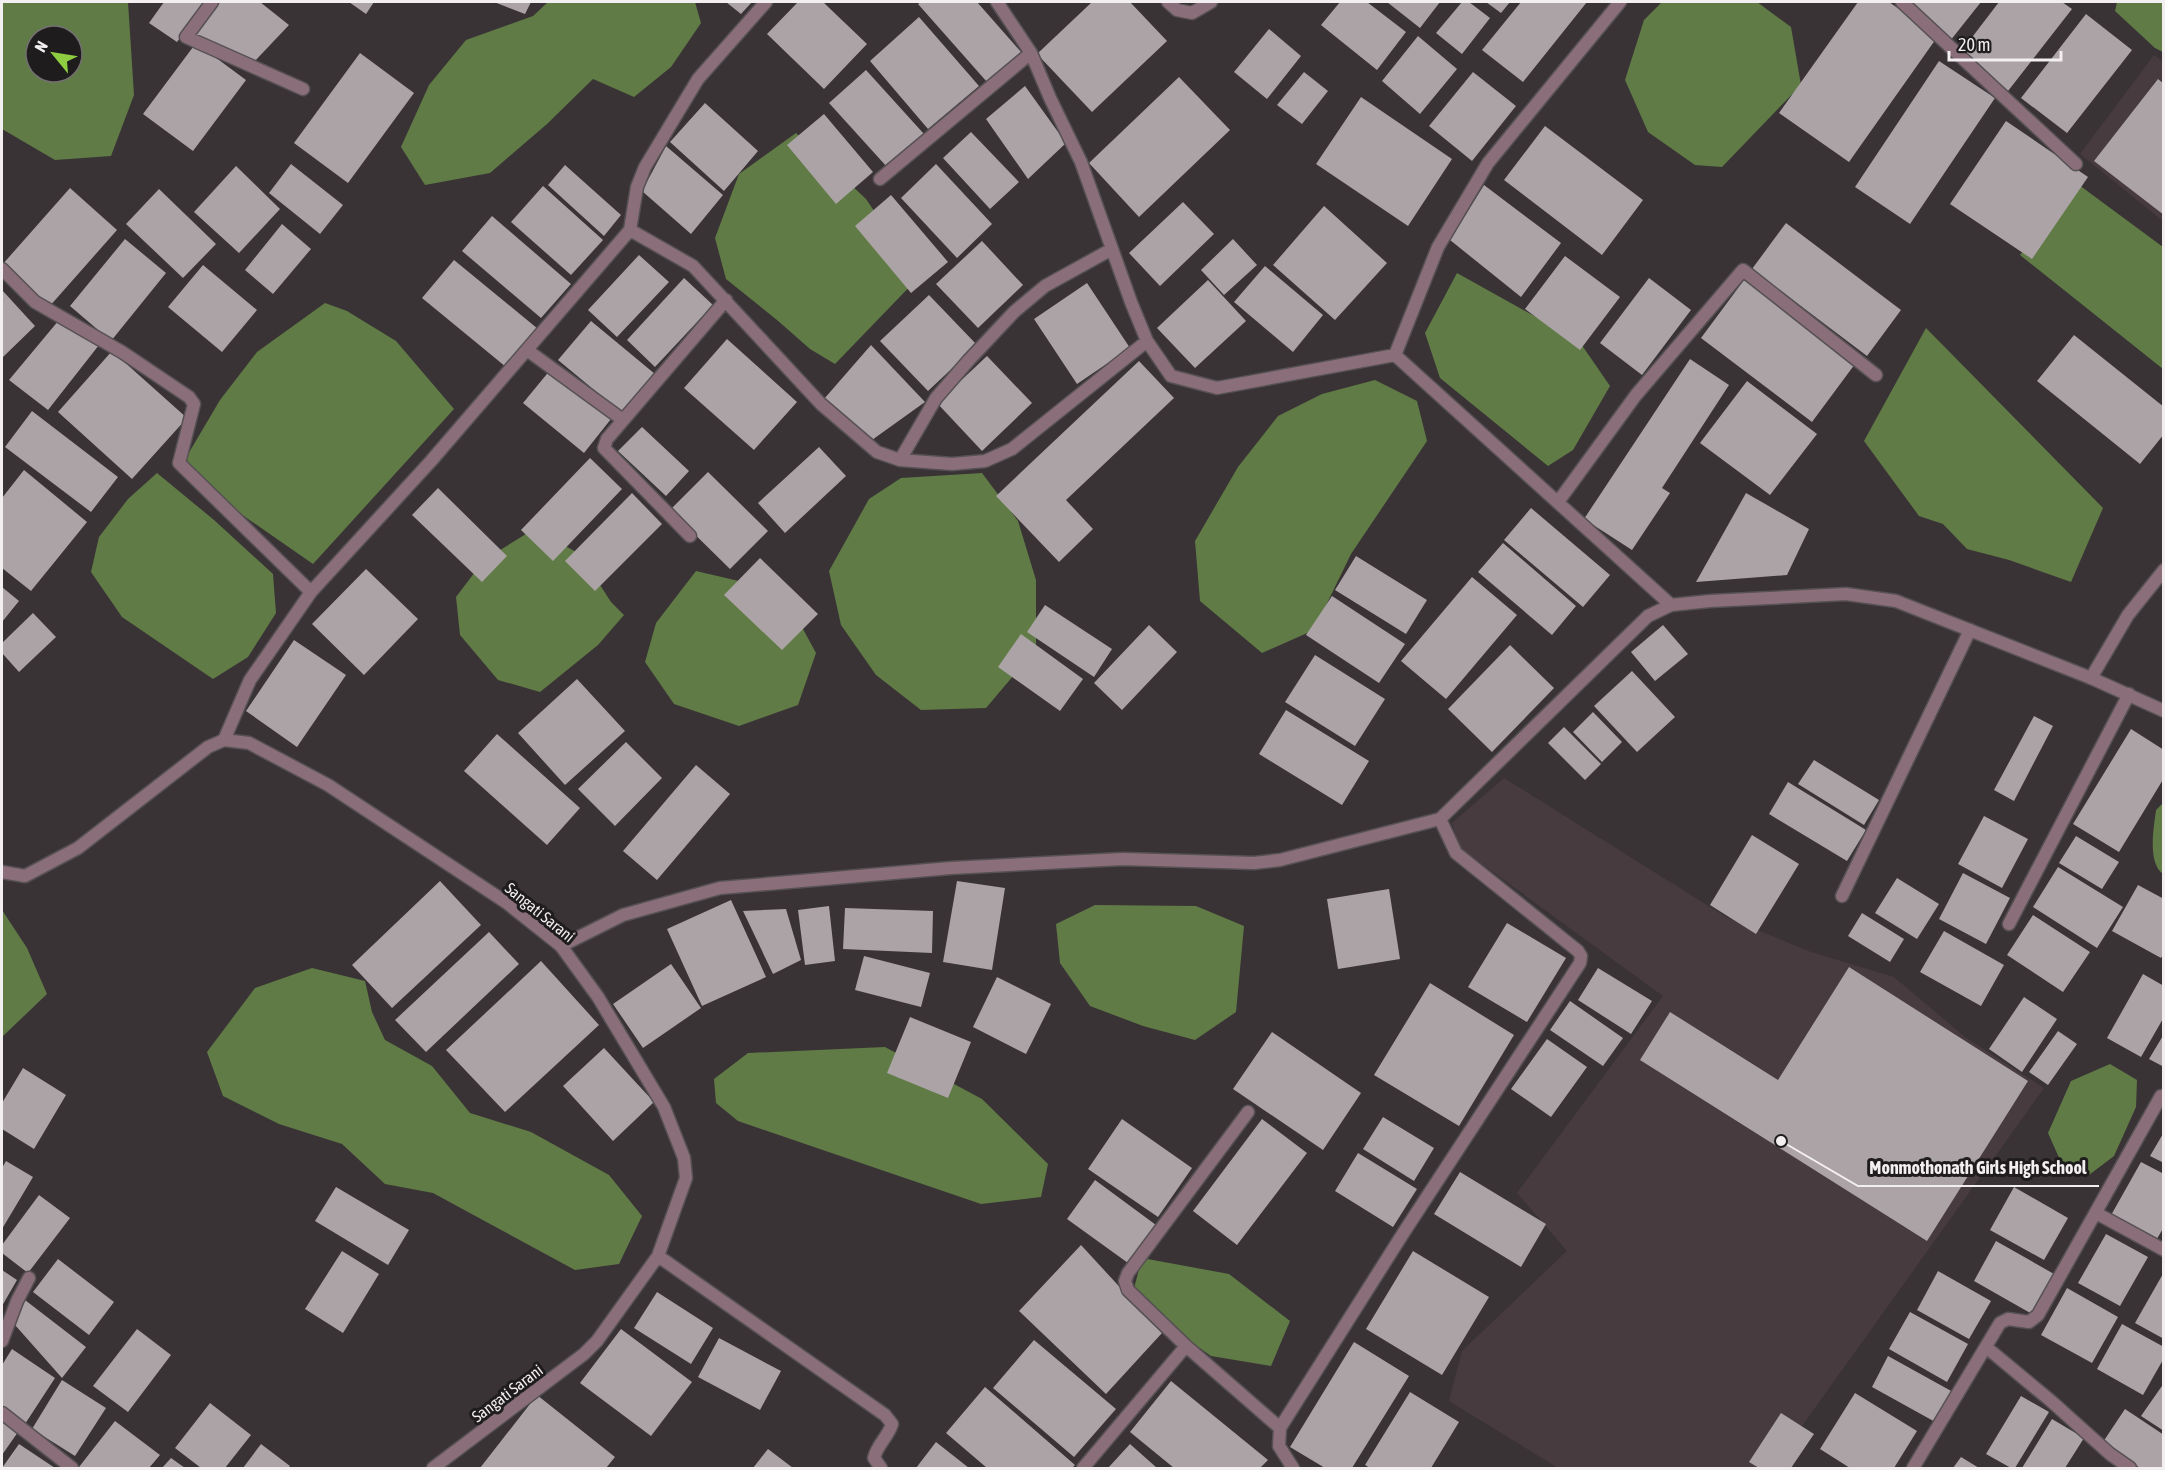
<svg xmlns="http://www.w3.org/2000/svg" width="2165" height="1470" font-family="'Asap Condensed',sans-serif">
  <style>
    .built { fill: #483b40 }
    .water { fill: #607b45; fill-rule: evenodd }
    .building { fill: #aba3a6 }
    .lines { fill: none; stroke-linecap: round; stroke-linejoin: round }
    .service-casing { stroke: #575154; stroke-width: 15 }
    .minor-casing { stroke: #575154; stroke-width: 15 }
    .tertiary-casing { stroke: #575154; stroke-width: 15 }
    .service { stroke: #8a6f7b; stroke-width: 12 }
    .minor { stroke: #8a6f7b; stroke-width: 12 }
    .tertiary { stroke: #8a6f7b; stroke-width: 12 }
    .labels { text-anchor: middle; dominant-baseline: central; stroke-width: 6; stroke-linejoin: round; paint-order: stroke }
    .street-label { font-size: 16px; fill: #f3eff1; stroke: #1f1c1d }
    .leader { fill: none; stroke: #f3eff1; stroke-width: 2 }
    .callout-dot { fill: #f3eff1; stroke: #1f1c1d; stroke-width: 2 }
    .callout-label { font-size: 18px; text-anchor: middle; font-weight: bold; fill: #f3eff1; stroke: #1f1c1d; stroke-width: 6; stroke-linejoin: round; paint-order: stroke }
  </style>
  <rect width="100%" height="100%" fill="#393336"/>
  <path class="built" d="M2154,55L2163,62V221L2080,154Z
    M1504,778L1726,917L1811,952L1894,977L1965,1037L2044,1088L1772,1468H1558L1449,1401L1462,1351L1567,1251L1517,1193L1663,996L1460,848L1452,823Z"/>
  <path class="water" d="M2,2H128L134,95L111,156L55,160L2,129ZM36,36H72V72H36Z
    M548,2H695L701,23L671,67L634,97L593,79L547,124L490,173L425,185L401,147L429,85L466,40L533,16Z
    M1662,2H1757L1791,27L1801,85L1722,167L1695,165L1648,132L1625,80L1644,20Z
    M2117,2H2163V52L2155,48L2115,11Z
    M796,133L866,199L919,277L835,364L810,349L777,320L726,279L715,238L739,174Z
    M2075,182L2163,247V369L2020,255Z
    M1457,273L1579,341L1610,386L1573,450L1548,466L1440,378L1425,333Z
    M325,303L347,311L396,341L454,409L313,564L228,505L184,461L220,400L257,352Z
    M1926,328L2103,508L2071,582L2009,560L1967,549L1943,524L1919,516L1864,441Z
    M1375,380L1417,401L1427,441L1351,554L1314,630L1262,653L1200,601L1195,541L1238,467L1278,416L1322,394Z
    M157,473L214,520L273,574L276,613L248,657L213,679L122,617L91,572L99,537L128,499Z
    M982,473L1018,521L1036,580V649L986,708L921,710L876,675L841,625L829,571L869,499L901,478Z
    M534,529L580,554L611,602L624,615L598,645L540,692L498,680L460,635L456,597L484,560Z
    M696,571L743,582L803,629L816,653L798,705L739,726L674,704L645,662L656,623Z
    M2163,803V874C2147,862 2154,827 2156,810Z
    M1095,905L1196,906L1244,926L1236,1012L1195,1040L1143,1026L1090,1006L1060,963L1056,924Z
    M2,910L27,948L47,994L2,1037Z
    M312,968L365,981L372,1012L385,1040L432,1066L470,1113L531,1132L609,1175L642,1216L619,1264L575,1270L433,1193L385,1184L342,1144L279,1124L223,1096L207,1052L255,988Z
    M885,1047L982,1099L1048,1164L1041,1197L981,1204L738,1121L716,1103L714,1079L748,1053Z
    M2110,1064L2137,1080L2136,1107L2114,1156L2089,1175L2061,1162L2048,1133L2071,1081Z
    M1142,1258L1229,1274L1290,1321L1271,1366L1211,1356L1170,1327L1133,1292Z"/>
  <path class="building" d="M164,2H206L177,42L149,23Z
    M218,2H260L289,25L254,62L192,35Z
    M349,2H374L366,14Z
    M494,2H531L525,14Z
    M726,2H752L741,14Z
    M798,2H823L867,44L824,89L767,34Z
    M921,2H977L1021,52L987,82L918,4Z
    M1092,2H1130L1167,41L1092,112L1037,54Z
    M1340,2H1367L1406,32L1377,70L1321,25Z
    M1387,2H1440L1420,28Z
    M1462,2H1469L1490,18L1462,54L1436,33Z
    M1486,2H1510L1501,13Z
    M1521,2H1587L1523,82L1482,50Z
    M1858,2H1889L1938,36L1849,162L1779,113Z
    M1915,2H1981L1950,41L1909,9Z
    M1999,2H2062L2072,9L2008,91L1960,53Z
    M2086,14L2132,50L2067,133L2021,98Z
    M919,17L979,86L928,129L870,61Z
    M1269,29L1301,56L1267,99L1234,72Z
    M1418,36L1457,69L1420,114L1382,81Z
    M196,43L246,80L193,151L143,114Z
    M360,53L414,93L348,183L294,143Z
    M1939,61L1995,98L1910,224L1855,187Z
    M866,70L924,134L887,167L829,103Z
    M1304,72L1328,91L1302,124L1277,105Z
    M1473,72L1516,106L1472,161L1429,126Z
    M1179,77L1230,130L1139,217L1089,163Z
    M2158,79L2164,84V215L2094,161Z
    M1025,86L1066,143L1028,179L986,119Z
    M1361,97L1452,159L1408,226L1316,164Z
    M705,103L758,151L724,191L670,142Z
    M824,114L873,172L836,204L787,145Z
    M2006,121L2088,177L2032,259L1950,204Z
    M1545,126L1643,200L1602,255L1504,180Z
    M971,132L1019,182L990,209L943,158Z
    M666,146L723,195L691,234L642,191Z
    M291,164L343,205L320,234L269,193Z
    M936,164L992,224L957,258L901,198Z
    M565,165L621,215L604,236L548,185Z
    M236,166L280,209L239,253L194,212Z
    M1484,185L1561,243L1521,297L1450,240Z
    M543,186L603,240L571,275L511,222Z
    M70,188L117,230L49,307L2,265Z
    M159,189L216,244L183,278L126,224Z
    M891,195L948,262L911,293L855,226Z
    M1183,202L1214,234L1160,286L1129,253Z
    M1324,206L1387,263L1335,320L1273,265Z
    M492,216L571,284L541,318L462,251Z
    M1786,223L1901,310L1867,356L1752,269Z
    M282,224L311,249L273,294L245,270Z
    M125,239L166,273L111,341L70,306Z
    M1233,239L1257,265L1224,295L1201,270Z
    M982,241L1023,285L978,328L936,284Z
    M639,255L669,282L617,337L588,310Z
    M1565,256L1620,297L1580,350L1525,309Z
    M454,260L538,329L506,367L422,298Z
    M203,265L257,310L222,352L168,307Z
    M1265,266L1323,315L1293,352L1234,302Z
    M684,278L713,305L655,367L627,340Z
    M1649,278L1691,310L1642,375L1600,343Z
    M1208,280L1246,321L1195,368L1157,328Z
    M1744,280L1855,364L1812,422L1701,338Z
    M1087,283L1130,348L1077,384L1034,319Z
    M2,290L35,326L2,358Z
    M929,295L977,345L928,391L880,341Z
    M59,320L99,345L48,410L9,380Z
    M591,321L655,374L622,413L558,360Z
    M2074,335L2164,407V434L2140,464L2037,381Z
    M727,339L797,402L754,450L684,388Z
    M871,345L925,402L872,440L824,399Z
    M112,351L187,418L132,479L58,412Z
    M987,356L1032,403L982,451L937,403Z
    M1690,359L1729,385L1662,488L1670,493L1632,550L1584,519Z
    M1139,361L1174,398L1066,500L1093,529L1059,562L996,496Z
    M551,369L611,419L584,453L523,403Z
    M1747,381L1817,434L1770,495L1700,443Z
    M32,411L118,477L91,512L5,447Z
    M642,427L689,471L666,496L618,451Z
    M819,447L846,476L785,533L758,503Z
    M590,458L622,489L553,561L521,530Z
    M24,470L87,522L31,591L2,568V498Z
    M708,472L768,531L730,569L670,510Z
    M438,488L507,556L482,582L412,515Z
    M632,493L662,524L595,591L565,561Z
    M1746,493L1809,529L1787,575L1696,582Z
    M1531,508L1610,575L1583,607L1504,540Z
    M1503,543L1576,606L1552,635L1478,572Z
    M1356,556L1427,600L1406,634L1335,590Z
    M760,558L818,614L782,650L724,595Z
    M366,569L418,619L364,675L312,624Z
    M1472,577L1517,615L1446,699L1401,661Z
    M2,587L19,601L2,622Z
    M1332,596L1405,644L1379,683L1306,635Z
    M1045,605L1112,649L1094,677L1027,632Z
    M33,613L56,637L19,672L2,653V643Z
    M1149,625L1177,652L1122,710L1094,683Z
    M1663,625L1688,654L1655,681L1631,652Z
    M1021,634L1083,679L1060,711L998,667Z
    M294,640L346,675L297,747L246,711Z
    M1510,645L1554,688L1492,752L1448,709Z
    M1315,655L1385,699L1355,746L1285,702Z
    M1632,671L1675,717L1637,752L1594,706Z
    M577,679L625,731L565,785L518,733Z
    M1286,710L1369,761L1342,805L1259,754Z
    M1593,712L1622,742L1602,762L1573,732Z
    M2034,716L2053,726L2014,801L1994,790Z
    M1564,727L1601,764L1585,780L1548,743Z
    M2131,729L2164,750V778L2119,852L2073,824Z
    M497,734L580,808L547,845L464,771Z
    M626,742L662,778L615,826L578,789Z
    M1814,760L1879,800L1864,825L1798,784Z
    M696,765L730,794L657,880L623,851Z
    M1788,782L1866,830L1847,861L1769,814Z
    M1984,816L2028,839L2002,888L1958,864Z
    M1752,835L1799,864L1756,934L1710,905Z
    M2076,836L2119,862L2102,889L2059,863Z
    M2058,867L2123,907L2097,948L2033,907Z
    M1963,873L2010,898L1986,944L1939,919Z
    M1897,878L1939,904L1917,939L1875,913Z
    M440,881L481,925L392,1008L352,965Z
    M957,881L1005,888L992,970L943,962Z
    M2138,885L2164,899V953L2161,958L2112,931Z
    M1389,889L1400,959L1338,969L1327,899Z
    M731,900L766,977L702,1006L667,929Z
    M829,906L835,961L805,965L798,910Z
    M845,908L933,911L932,953L843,949Z
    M786,909L801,960L773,974L743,911Z
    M1862,913L1904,939L1890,962L1848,936Z
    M2033,915L2090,952L2063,992L2007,955Z
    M1507,923L1566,958L1527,1022L1468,987Z
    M1944,931L2004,965L1981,1006L1920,972Z
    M489,932L519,964L426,1052L395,1020Z
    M864,956L930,973L921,1007L855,990Z
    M541,961L599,1025L505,1112L446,1050Z
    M671,964L701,1008L643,1048L613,1004Z
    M1849,967L2028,1081L1927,1241L1640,1060L1670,1012L1778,1080Z
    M1598,968L1652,1001L1631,1034L1578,1000Z
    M2143,974L2164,986V1017L2141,1057L2107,1038Z
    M997,977L1051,1004L1026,1054L973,1027Z
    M1430,983L1514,1035L1459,1126L1374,1075Z
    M2024,997L2057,1019L2022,1072L1989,1049Z
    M1570,1001L1623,1038L1603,1066L1550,1030Z
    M910,1017L971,1042L948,1098L887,1073Z
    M2058,1031L2077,1044L2048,1085L2029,1072Z
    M1272,1032L1361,1093L1323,1150L1233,1089Z
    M2164,1034V1067L2149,1059Z
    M1547,1039L1587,1067L1551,1117L1511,1089Z
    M604,1048L654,1102L613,1141L563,1086Z
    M23,1068L66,1095L34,1149L2,1129V1103Z
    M1383,1117L1434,1148L1414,1181L1363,1149Z
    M1122,1119L1192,1168L1158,1217L1088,1169Z
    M1262,1119L1307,1153L1237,1245L1193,1211Z
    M2164,1132V1163L2150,1156Z
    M1358,1153L1417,1189L1393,1227L1335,1191Z
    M6,1161L33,1177L2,1229V1168Z
    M2141,1162L2164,1174V1227L2155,1242L2110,1217Z
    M1460,1172L1546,1224L1521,1267L1434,1214Z
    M1095,1180L1156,1225L1128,1263L1067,1219Z
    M336,1187L409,1230L388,1265L315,1221Z
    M2014,1187L2068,1218L2044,1260L1990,1230Z
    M39,1195L70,1218L28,1273L2,1253V1245Z
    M2106,1234L2148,1257L2120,1306L2078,1283Z
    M1996,1241L2054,1274L2032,1314L1974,1281Z
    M1081,1245L1162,1333L1106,1394L1019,1311Z
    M342,1251L379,1274L343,1333L305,1309Z
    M1413,1251L1489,1297L1442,1375L1366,1329Z
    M58,1259L114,1302L89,1335L33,1292Z
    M2,1270L17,1280L2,1306Z
    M1938,1271L1991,1301L1969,1339L1917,1310Z
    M2164,1272V1339L2135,1323Z
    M2067,1288L2118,1317L2092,1363L2041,1335Z
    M657,1292L713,1328L691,1364L634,1328Z
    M25,1300L86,1347L62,1378L15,1325Z
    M1910,1312L1968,1344L1947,1382L1889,1349Z
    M2122,1324L2164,1347V1358L2143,1395L2097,1369Z
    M137,1329L171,1355L128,1412L93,1386Z
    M621,1329L692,1382L651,1436L580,1383Z
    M719,1338L781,1371L760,1410L698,1377Z
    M1034,1340L1116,1409L1074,1457L993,1388Z
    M1354,1342L1409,1376L1352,1468H1325L1290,1447Z
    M12,1349L55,1378L25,1424L2,1408V1365Z
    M1888,1356L1953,1392L1937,1423L1872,1387Z
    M62,1380L106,1408L75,1456L32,1429Z
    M1171,1381L1268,1460L1260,1468H1174L1130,1432Z
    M2164,1383V1431L2141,1416Z
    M985,1387L1075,1465L1072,1468H987L946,1433Z
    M1410,1392L1459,1422L1431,1468H1370L1365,1465Z
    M1855,1393L1917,1431L1894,1468H1850L1820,1449Z
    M537,1395L615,1457L606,1468H480Z
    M2021,1396L2049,1412L2015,1468H2011L1986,1454Z
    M210,1403L251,1435L225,1468H201L175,1448Z
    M2125,1409L2164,1435V1468H2140L2103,1442Z
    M1781,1413L1814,1434L1791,1468H1759L1749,1462Z
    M2052,1419L2084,1438L2065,1468H2022Z
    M2,1420L18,1432L2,1455Z
    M115,1421L160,1455L149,1468L79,1467Z
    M936,1442L969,1468H916Z
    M19,1444L55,1468H2Z
    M261,1444L290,1466L288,1468H243Z
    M1130,1444L1157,1468H1108Z
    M768,1449L793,1468H753Z
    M1961,1457L1979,1468H1953Z
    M171,1458L185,1468H162Z"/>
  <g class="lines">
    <g class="service-casing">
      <path id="service" d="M2,1341L17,1301L29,1278
        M2,1413L72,1468"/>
    </g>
    <g class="minor-casing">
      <path id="minor" d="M212,2L186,37L303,89
        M997,2L1031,53L1050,98L1081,162L1131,302L1147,341L1171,376L1217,388L1395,355L1671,605
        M1168,2L1177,10L1192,13L1211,2
        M1902,2L2076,164
        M880,179L1031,53
        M630,230L693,266L821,404L877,452L900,460L952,464L985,461L1012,449L1147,341
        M2,269L35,302L122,352L189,397L194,404L179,463L311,592
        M527,350L623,420
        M1395,355L1438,247L1488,163L1620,2
        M900,460L936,398L969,360L1014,312L1045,286L1112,249
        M1558,502L1636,395L1743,270L1876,375
        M690,536L604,448L607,439L726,300
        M2091,678L2128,615L2164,570
        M224,740L250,680L311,592L431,461L630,230L637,187L645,167L698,79L766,2
        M1842,896L1970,630
        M2009,924L2129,694
        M1248,1112L1128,1273L1125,1281L1128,1290L1186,1346L1280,1428
        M2096,1213L2164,1250
        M658,1256L885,1415L892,1424C888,1437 877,1445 874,1458L881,1468
        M1986,1347L2051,1401L2110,1454L2130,1468
        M433,1468L584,1354L597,1341L658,1256L686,1178L684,1158L664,1107L598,997L561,946
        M1083,1468L1186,1346
        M1293,1468L1279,1446L1280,1428L1404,1232L1580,963L1581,956L1578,951L1456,853L1440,819
        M1913,1468L2000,1323L2008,1319L2029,1322L2038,1315L2161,1096"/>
    </g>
    <g class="tertiary-casing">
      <path id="tertiary" d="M2,872L25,876L78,848L208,747L224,740L249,743L328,785L507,903L561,946L623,915L720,888L951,868L1123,859L1254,863L1280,860L1440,819L1648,616L1671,605L1710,601L1846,594L1896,601L2091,678L2164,711"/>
    </g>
    <use href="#service" class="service"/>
    <use href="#minor" class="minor"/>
    <use href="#tertiary" class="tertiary"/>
  </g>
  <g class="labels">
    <g class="street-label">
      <text transform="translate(540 912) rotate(39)">Sangati Sarani</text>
      <text transform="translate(507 1393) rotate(-37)">Sangati Sarani</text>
    </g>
  </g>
  <path class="leader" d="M1781 1141L1858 1186H2099"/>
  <circle class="callout-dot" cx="1781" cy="1141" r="6"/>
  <g class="callout-label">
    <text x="1978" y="1174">Monmothonath Girls High School</text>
  </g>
  <rect width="2165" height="1470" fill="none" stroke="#f3eff1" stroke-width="6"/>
  <g transform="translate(54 54) rotate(300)"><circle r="28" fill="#1f1c1d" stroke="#747072" stroke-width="1.5"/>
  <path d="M0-4.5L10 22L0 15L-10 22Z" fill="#8ecd42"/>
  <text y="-9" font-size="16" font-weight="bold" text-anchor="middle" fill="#f3eff1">N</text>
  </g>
  <path d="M1949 51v9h112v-9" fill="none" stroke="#f3eff1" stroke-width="3"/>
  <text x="1958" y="51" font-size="18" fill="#f3eff1" stroke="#1f1c1d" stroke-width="4.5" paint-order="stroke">20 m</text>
</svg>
